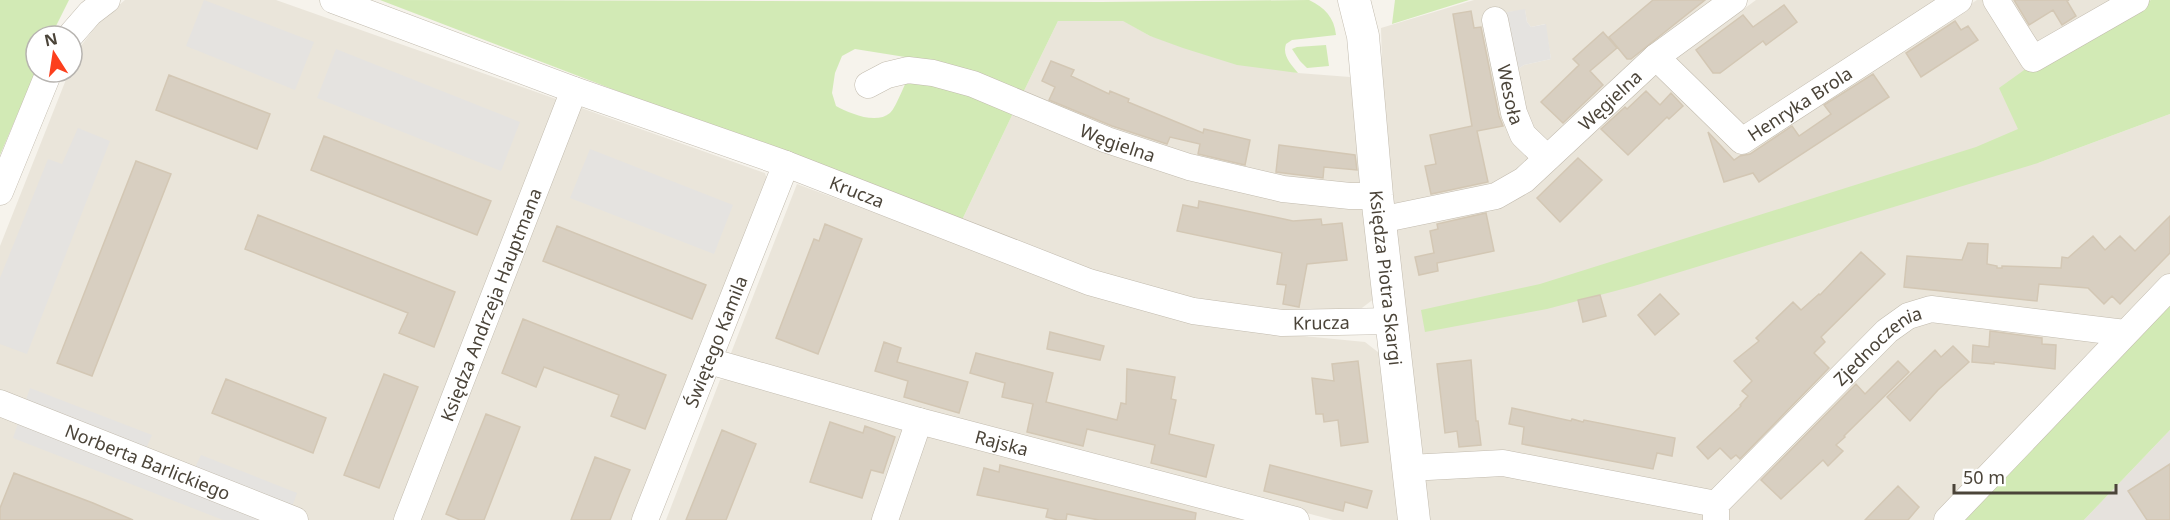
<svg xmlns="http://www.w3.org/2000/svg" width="2170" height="520" font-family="'Noto Sans',sans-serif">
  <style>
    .residential { fill: #eae5da }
    .industrial { fill: #e6e2dd }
    .green { fill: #d2eab5 }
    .parking { fill: #e5e3e0 }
    .building { fill: #d8cfc1; stroke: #d3c7b4; stroke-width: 1.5 }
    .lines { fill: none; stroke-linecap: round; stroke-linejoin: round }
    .minor-casing { stroke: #c2bbae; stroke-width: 27 }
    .tertiary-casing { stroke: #c2bbae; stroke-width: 33 }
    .minor { stroke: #fff; stroke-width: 26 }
    .tertiary { stroke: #fff; stroke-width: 32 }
    .labels { text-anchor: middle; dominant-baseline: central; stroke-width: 4.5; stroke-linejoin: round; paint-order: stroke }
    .street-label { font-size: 18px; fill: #4b4439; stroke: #fff }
  </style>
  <rect width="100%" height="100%" fill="#f6f3ec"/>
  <path class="residential" d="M125,0H276L765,173L769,187L636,520H0V246L69,72H72V64L77,51L100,21Z
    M1474,0H1724L1549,141L1541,140L1525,124L1515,71L1524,65L1551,59L1545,24L1531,27L1527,22L1525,10L1502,13L1532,159L1500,185L1399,208L1389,204L1385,168L1381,28Z
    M1756,0H1951L1746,132L1671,62Z
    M1977,0H2151L2095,32L2038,163L2170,114V305L1962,520H1426L1393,238L1397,228L1475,210L1646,75L1658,74L1740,152Z
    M1111,20L1124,21L1150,36L1298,73L1350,77L1362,185L1350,189L1182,159L1022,95L1058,21Z
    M1015,109L1364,206L1375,298L1354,314L1270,310L1215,304L1096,273L962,220Z
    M797,184L1117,303L1212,327L1365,342L1383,356L1402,520H1333L872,398L737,360L731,353Z
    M726,379L1264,520H666L720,380Z"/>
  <path class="industrial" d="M2170,430V520H2084Z"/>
  <path class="green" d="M0,0H69L51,36H36V71L0,155Z
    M380,0L1101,2L1309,0C1325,8 1334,17 1336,35L1292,40L1286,44C1282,56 1291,64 1298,73L1237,65L1183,48L1150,36L1123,21H1058L1022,95L924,60L855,49L842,56L835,73L832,93L836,106C849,113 876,125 890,113C895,109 903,88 907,80L915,77L1015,109L962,220L659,107Z
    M1395,0H1469L1392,24Z
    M2151,0H2170V114L2038,163L1634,286L1547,309L1425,332L1421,310L1540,284L1976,147L2018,129L1999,88L2034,63L2095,32Z
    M1326,45L1329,66L1307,68L1300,61L1292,49L1297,47Z
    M2170,305V430L2084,520H1962Z"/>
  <path class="parking" d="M204,0L314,42L295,90L186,46Z
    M1525,9L1527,22L1531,27L1546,24L1551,59L1524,65L1515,71L1502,13Z
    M336,49L520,122L501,171L317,98Z
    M78,128L110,141L27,354L0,344V278L48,159L62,164Z
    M590,149L733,205L714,254L570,198Z
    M30,388L152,435L145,451L194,470L201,455L297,493L287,520H223L13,438Z"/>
  <path class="building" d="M1653,0H1705L1631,59H1627L1609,37Z
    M2014,0H2069L2067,1L2076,16L2062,25L2053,10L2029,25Z
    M1784,5L1797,22L1766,45L1763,41L1720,73H1713L1696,50L1743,15L1753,27Z
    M1471,11L1474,28L1481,27L1499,116L1503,126L1477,131L1488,182L1431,194L1425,166L1436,164L1430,135L1472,126L1453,14Z
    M1955,21L1961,30L1968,26L1978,40L1921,77L1906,53Z
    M1603,32L1617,48L1590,71L1603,85L1563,123L1541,102L1579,65L1573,59Z
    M1051,61L1074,70L1071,76L1109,94L1110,91L1129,99L1128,102L1203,133L1204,129L1250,140L1245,165L1198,154L1200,144L1170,137L1167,144L1112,126L1049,100L1055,87L1042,81Z
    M1873,74L1889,97L1759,182L1753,173L1724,182L1708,132L1734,160L1740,156L1750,154L1792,126L1799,136L1831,114L1824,105Z
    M169,75L270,114L257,149L156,110Z
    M1646,91L1660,105L1671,93L1683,106L1669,119L1667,117L1628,155L1601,129L1625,107L1627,109Z
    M324,136L491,201L477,235L311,170Z
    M1279,145L1355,155L1357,170L1324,167L1323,178L1276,172Z
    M1578,158L1602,180L1560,222L1537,198Z
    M136,161L171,174L92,376L57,363Z
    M1199,201L1293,221L1321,219L1322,225L1342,223L1347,260L1307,264L1299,307L1283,304L1286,285L1277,284L1282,253L1177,231L1183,205L1198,208Z
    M1486,213L1494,251L1437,263L1438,271L1419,275L1415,257L1434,253L1430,231L1438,229L1437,224Z
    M258,215L455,292L434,347L399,333L408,313L245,249Z
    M2170,216V253L2120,304L2112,296L2104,304L2088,288L2039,284L2037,301L1904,287L1907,256L1962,260L1968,243L1988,244L1987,264L1997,266V268H2002V266L2061,268L2062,257L2068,258L2093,236L2105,250L2120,236L2135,251Z
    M825,224L862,239L818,354L776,338L814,239L819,241Z
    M557,226L706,285L692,319L543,261Z
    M1861,252L1885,274L1821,337L1825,342L1814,353L1829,368L1740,459L1736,455L1731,459L1720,448L1708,459L1697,447L1741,406L1740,405L1748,396L1742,391L1752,381L1734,361L1759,341L1756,338L1793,302L1801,310L1819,294L1820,295Z
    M1660,294L1679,314L1655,335L1638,315Z
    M1600,295L1606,316L1583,322L1578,300Z
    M523,319L666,375L645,429L611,416L619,395L544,367L536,387L502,373Z
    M1990,331L2042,338V344L2056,345L2055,369L1994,362V364L1972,362L1973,345L1989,347Z
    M1050,332L1104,346L1100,360L1047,349Z
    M884,342L901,348L897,362L968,382L959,413L904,397L908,381L875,371Z
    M1953,346L1969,362L1938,390L1910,421L1887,397L1935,350L1941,357Z
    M976,353L1053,373L1046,402L1117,420L1121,403L1126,404L1127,369L1175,377L1171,399L1176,400L1169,434L1214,445L1206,477L1151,463L1155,445L1087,429L1083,446L1027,432L1033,404L1002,397L1005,383L970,373Z
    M1471,360L1476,421H1478L1481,445L1459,447L1457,431L1445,433L1437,364Z
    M1358,361L1368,442L1341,446L1338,420L1324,422L1323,414H1316L1312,378L1334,381L1332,364Z
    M1898,361L1909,372L1844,436L1845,437L1836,445L1843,451L1828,466L1823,460L1781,499L1761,480L1856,384L1865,394Z
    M384,374L418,387L379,488L344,475Z
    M226,379L326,418L313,453L212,413Z
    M1512,408L1553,417L1571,421L1572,419L1583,422L1584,420L1675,438L1672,456L1657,453L1653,469L1522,444L1524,427L1509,424Z
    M486,414L520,427L484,520H460L446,514Z
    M830,422L863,433L865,426L895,437L883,473L871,470L862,498L810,482Z
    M722,430L756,444L726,520H686Z
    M595,457L630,470L620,494L610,520H571Z
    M2170,464V520H2147L2128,491Z
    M1000,465L1196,513L1195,520H1099L1067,514L1066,520H1058L1046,517L1048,509L977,495L984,468L999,472Z
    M1270,465L1372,491L1367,508L1345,502L1343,511L1264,491Z
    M14,473L93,503L133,520H0V508Z
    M1898,486L1919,507L1908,520H1865Z"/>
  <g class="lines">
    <g class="minor-casing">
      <g id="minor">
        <path id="s1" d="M333,0L574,90L786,164L1089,282L1193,311L1282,323L1393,321"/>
        <path d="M1996,0L2033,59L2136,0"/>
        <path id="s2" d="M1495,20L1514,113L1523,135L1547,158"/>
        <path d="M70,36L90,13L107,0"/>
        <path id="s3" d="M1656,57L1742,141L1959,0"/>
        <path id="s4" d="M868,85L887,75L908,70L933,73L973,84L1107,140L1189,167L1283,189L1350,196H1377"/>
        <path d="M0,192L49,72"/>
        <path id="s5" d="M1380,220L1496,196L1524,180L1656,57L1734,0"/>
        <path id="s6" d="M709,361L919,421L1296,520"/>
        <path id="s7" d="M0,403L295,520"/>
        <path d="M1409,468L1503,463L1716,504"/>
        <path id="s8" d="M407,520L574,90"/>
        <path id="s9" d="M645,520L786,164"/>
        <path d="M885,520L919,421"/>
        <path id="s10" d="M1716,520V504L1887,331L1908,316L1931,309L2125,333"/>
        <path d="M1947,520L2170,287"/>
      </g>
    </g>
    <g class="tertiary-casing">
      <g id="tertiary">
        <path id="s11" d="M1354,0L1363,36L1377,196L1414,520"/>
      </g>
    </g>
    <use href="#minor" class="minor"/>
    <use href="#tertiary" class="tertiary"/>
  </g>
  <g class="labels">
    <g class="street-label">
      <text stroke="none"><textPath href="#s2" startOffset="76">Wesoła</textPath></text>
      <text stroke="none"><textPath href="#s5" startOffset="268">Węgielna</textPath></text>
      <text stroke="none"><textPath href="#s3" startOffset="189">Henryka Brola</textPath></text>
      <text stroke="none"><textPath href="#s4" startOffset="266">Węgielna</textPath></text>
      <text stroke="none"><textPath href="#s1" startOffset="558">Krucza</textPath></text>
      <text stroke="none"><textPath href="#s11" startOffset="280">Księdza Piotra Skargi</textPath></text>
      <text stroke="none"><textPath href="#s8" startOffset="231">Księdza Andrzeja Hauptmana</textPath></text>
      <text stroke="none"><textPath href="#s1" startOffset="1044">Krucza</textPath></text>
      <text stroke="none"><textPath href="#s9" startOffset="192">Świętego Kamila</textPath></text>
      <text stroke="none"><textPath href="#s10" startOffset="243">Zjednoczenia</textPath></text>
      <text stroke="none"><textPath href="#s6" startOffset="304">Rajska</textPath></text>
      <text stroke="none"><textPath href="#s7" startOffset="159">Norberta Barlickiego</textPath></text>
    </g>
  </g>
  <g transform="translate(54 54) rotate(348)"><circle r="28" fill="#ffffff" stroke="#b7b4b0" stroke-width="1.5"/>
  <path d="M0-4.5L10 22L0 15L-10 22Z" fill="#fc3f1d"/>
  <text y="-9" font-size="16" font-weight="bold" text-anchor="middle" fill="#4b4439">N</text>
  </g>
  <path d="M1954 484v9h162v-9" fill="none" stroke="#4b4439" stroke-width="3"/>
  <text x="1963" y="484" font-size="18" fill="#4b4439" stroke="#ffffff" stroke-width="4.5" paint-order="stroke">50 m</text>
</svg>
